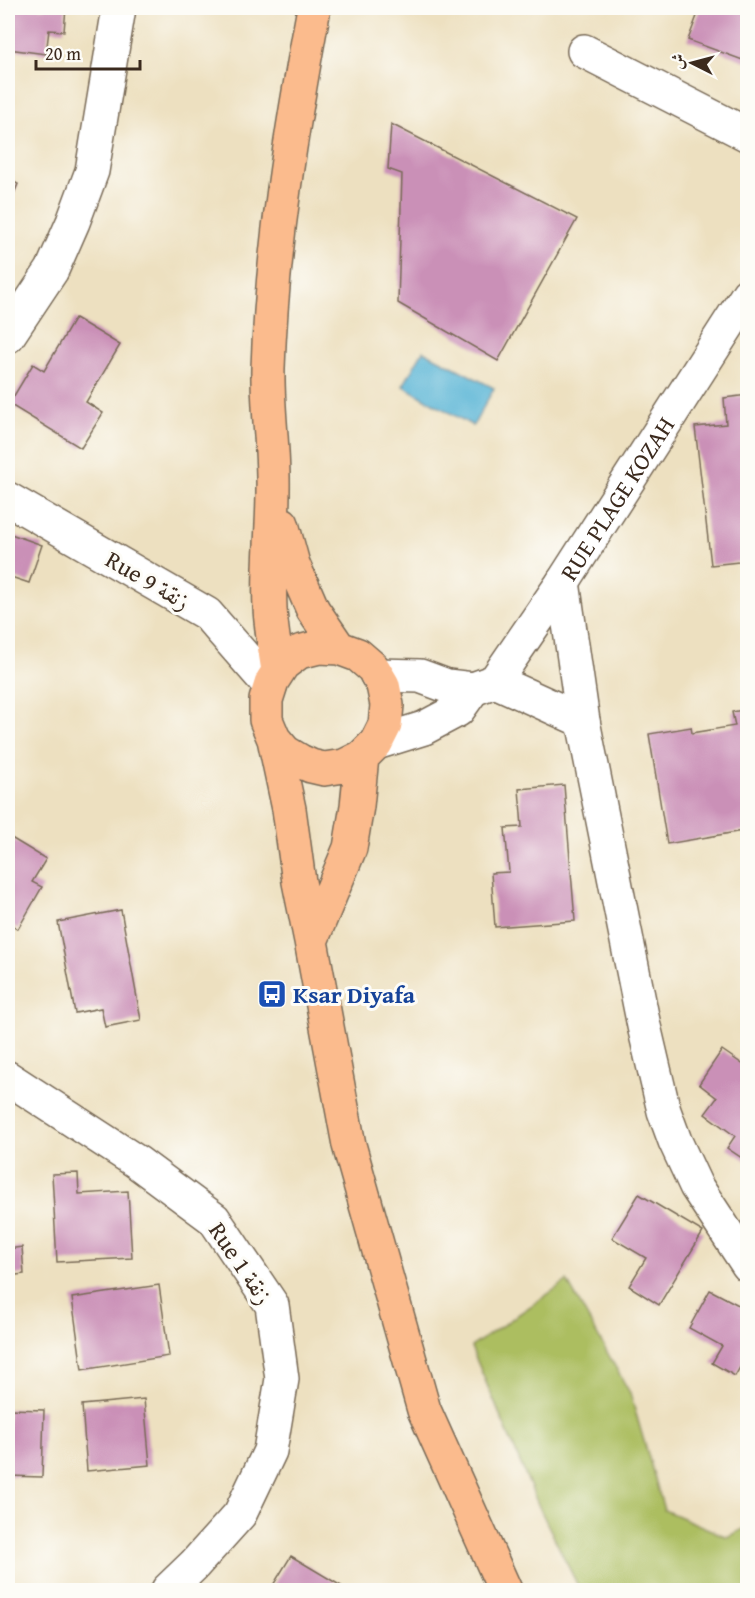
<svg xmlns="http://www.w3.org/2000/svg" width="755" height="1598" font-family="'Gentium Book Plus',Amiri,serif">
  <style>
    .green { fill: #acbe61; stroke: #747440; stroke-width: 1.5 }
    .water { fill: #57b4d5; stroke: #496f7a; stroke-width: 1.5 }
    .building { fill: #ca90b7 }
    .lines { fill: none; stroke-linecap: round; stroke-linejoin: round }
    .street-casing { stroke: #796a57; stroke-width: 36 }
    .primary-casing { stroke: #796a57; stroke-width: 36 }
    .street { stroke: #fff; stroke-width: 33 }
    .primary { stroke: #fbbb8d; stroke-width: 33 }
    .labels { text-anchor: middle; dominant-baseline: central; stroke-width: 6; stroke-linejoin: round; paint-order: stroke }
    .street-label { font-size: 24px; fill: #3b2a1e; stroke: #fdfcf7 }
    .transit-label { font-size: 24px; font-weight: bold; fill: #164399; stroke: #fdfcf7; text-anchor: start }
  </style>
  <rect width="100%" height="100%" fill="#fdfcf7"/>
  <filter id="ink" filterUnits="userSpaceOnUse"><feTurbulence type="fractalNoise" baseFrequency=".0167" numOctaves="2"/><feDisplacementMap in="SourceGraphic" scale="12" xChannelSelector="R" yChannelSelector="G"/><feConvolveMatrix kernelMatrix="1 2 1 2 8 2 1 2 1" color-interpolation-filters="sRGB"/></filter>
  <filter id="wash" filterUnits="userSpaceOnUse"><feTurbulence type="fractalNoise" baseFrequency=".008" numOctaves="4" result="noise"/><feDisplacementMap in="SourceGraphic" scale="24" xChannelSelector="R" yChannelSelector="G"/><feGaussianBlur stdDeviation="1.35" result="paint"/><feColorMatrix in="noise" values="0 0 0 0 0 0 0 0 0 0 0 0 0 0 0 0 0 1.4 0 .05"/><feComposite in="paint" operator="in"/></filter>
  <g filter="url(#wash)">
    <rect width="100%" height="100%" fill="#ede0c0"/>
    <path class="green" d="M567,1281L630,1393L664,1510L727,1537L747,1527V1590H580L540,1509L471,1347Z"/>
    <path class="water" d="M423,351L494,388L473,426L403,386Z"/>
    <g id="blocks">
      <path class="building" d="M8,8H66L64,31L49,30L46,54L8,49L9,37H8Z
        M700,8H748V62L688,40Z
        M391,124L577,219L498,361L398,303L402,174L388,169Z
        M8,179L18,184L8,208Z
        M75,318L120,345L86,402L103,413L81,448L9,404L33,364L44,371Z
        M748,395V561L711,565L695,427L726,424L724,398Z
        M8,533L42,545L29,583L8,576Z
        M748,709V830L667,844L649,734L691,727L692,733L735,726L732,712Z
        M564,785L575,921L495,927L491,873L509,872L505,828L522,827L519,789Z
        M8,836L46,859L32,882L42,887L18,929L8,922Z
        M121,910L141,1020L105,1027L101,1008L75,1013L58,922Z
        M722,1050L748,1068V1162L727,1148L735,1136L705,1114L717,1098L699,1084Z
        M78,1173L79,1194L128,1191L132,1258L57,1262L52,1174Z
        M639,1194L703,1232L659,1305L629,1286L646,1258L612,1238Z
        M22,1247L24,1274L8,1276V1249Z
        M159,1285L169,1356L82,1370L72,1298Z
        M710,1290L748,1310V1353L735,1376L712,1363L722,1346L689,1328Z
        M144,1399L150,1465L87,1471L82,1405Z
        M8,1409L44,1410L42,1477L8,1476Z
        M291,1556L348,1590H270Z"/>
    </g>
  </g>
  <g filter="url(#ink)">
    <use href="#blocks" fill-opacity="0" stroke="#796a57" stroke-width="1.5"/>
    <g class="lines">
      <g class="street-casing">
        <g id="street">
          <path d="M584,51L748,135"/>
          <path d="M8,336L52,270L73,222L92,171L119,8"/>
          <path d="M8,499L207,614L270,686"/>
          <path d="M563,582L583,721L644,1026L664,1111L675,1141L696,1186L748,1265"/>
          <path d="M495,681L583,721"/>
          <path id="s1" d="M473,689L495,681L563,582L748,294"/>
          <path d="M376,743L424,728L458,710L473,689L447,686L420,676L377,675"/>
          <path d="M8,1078L137,1162L214,1219L272,1305L282,1379L270,1451L240,1514L194,1565L168,1590"/>
        </g>
      </g>
      <g class="primary-casing">
        <path id="primary" d="M282,524L293,564L313,610L339,648
          M278,671C275,650 271,629 270,608C268,569 273,529 273,490C274,449 267,408 268,368C272,247 292,126 314,8
          M274,739L285,752L300,761L311,766L324,769L344,766L362,757L376,743L385,725L387,705L383,685L373,668L358,655L339,648L319,647L299,652L283,664L272,681L266,700V720L274,739L289,809L299,882L311,941L349,1145L424,1410L505,1590
          M311,941L350,848L357,806L362,757"/>
      </g>
      <use href="#street" class="street"/>
      <use href="#primary" class="primary"/>
    </g>
  </g>
  <defs>
    <g id="bus-square" transform="scale(1.5)"><rect x="-9" y="-9" width="18" height="18" rx="4" fill="#1a4fb4" stroke="#fdfcf7"/><path d="M-5-6H5V4H4V6H2V4H-2V6H-4V4H-5ZM-3.5-4V0h7V-4ZM-3.5 1.2v1.5H-2V1.2ZM2 1.2v1.5H3.5V1.2Z" fill="#fff"/></g>
  </defs>
  <g fill-rule="evenodd">
    <use href="#bus-square" x="272" y="994"/>
  </g>
  <g class="labels">
    <g class="street-label">
      <text stroke="none"><textPath href="#s1" startOffset="243">RUE PLAGE KOZAH</textPath></text>
      <text transform="translate(148 580) rotate(30)">Rue 9 زنقة</text>
      <text transform="translate(241 1263) rotate(56)">Rue 1 زنقة</text>
    </g>
    <g class="transit-label">
      <text x="293" y="994">Ksar Diyafa</text>
    </g>
  </g>
  <rect width="755" height="1598" fill="none" stroke="#fdfcf7" stroke-width="30"/>
  <g transform="translate(692 63) rotate(276)" stroke="#fdfcf7" stroke-width="4.5" paint-order="stroke">
  <path d="M0-4.5L10 22L0 15L-10 22Z" fill="#3b2a1e"/>
  <text y="-9" font-size="16" font-weight="bold" text-anchor="middle" fill="#3b2a1e">ش</text>
  </g>
  <path d="M36 60v9h104v-9" fill="none" stroke="#3b2a1e" stroke-width="3"/>
  <text x="45" y="60" font-size="18" fill="#3b2a1e" stroke="#fdfcf7" stroke-width="4.5" paint-order="stroke">20 m</text>
</svg>
